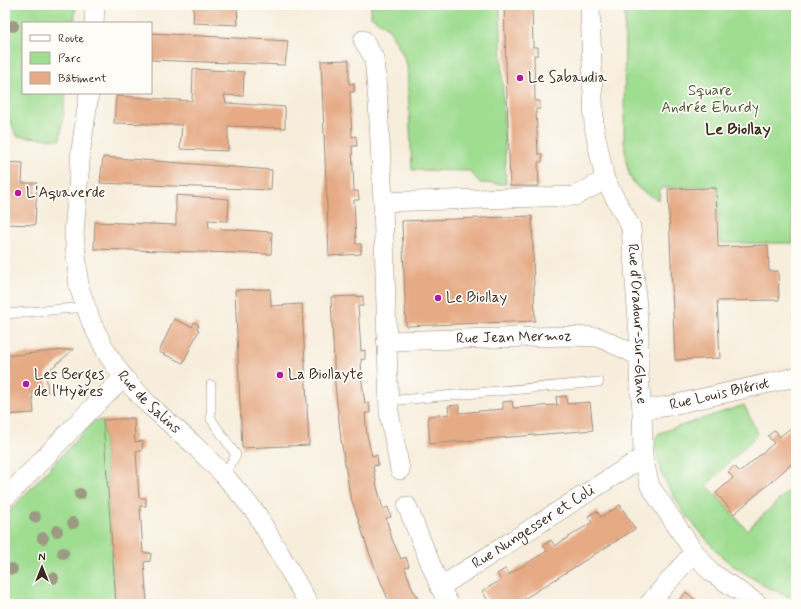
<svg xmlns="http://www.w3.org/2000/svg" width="801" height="609" font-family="Mynerve,sans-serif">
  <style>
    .green { fill: #9fdd91; stroke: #6d8458 }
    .building { fill: #e6aa85 }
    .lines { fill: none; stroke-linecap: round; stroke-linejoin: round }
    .lane-casing { stroke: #998c7c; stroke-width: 10 }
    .street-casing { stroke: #998c7c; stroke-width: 20 }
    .lane { stroke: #fff; stroke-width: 9 }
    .street { stroke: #fff; stroke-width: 19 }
    .tree { fill: #9d9a83 }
    .poi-dot { fill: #b5179e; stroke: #fdfcf7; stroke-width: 1.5 }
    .labels { text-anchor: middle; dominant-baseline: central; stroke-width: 3.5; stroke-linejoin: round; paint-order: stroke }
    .poi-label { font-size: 15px; fill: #3b2a1e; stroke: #fdfcf7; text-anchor: start }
    .park-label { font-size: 15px; fill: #54573b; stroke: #fdfcf7 }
    .street-label { font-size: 15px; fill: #3b2a1e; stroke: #fdfcf7 }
    .neighbourhood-label { font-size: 16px; font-weight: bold; fill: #3b2a1e; stroke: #fdfcf7 }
  </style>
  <rect width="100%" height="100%" fill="#fdfcf7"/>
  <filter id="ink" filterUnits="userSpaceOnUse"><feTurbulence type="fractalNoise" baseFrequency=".025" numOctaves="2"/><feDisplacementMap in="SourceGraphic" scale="8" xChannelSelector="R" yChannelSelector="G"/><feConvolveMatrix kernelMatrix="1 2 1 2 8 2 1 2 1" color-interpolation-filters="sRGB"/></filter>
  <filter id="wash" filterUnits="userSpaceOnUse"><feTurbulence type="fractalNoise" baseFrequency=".012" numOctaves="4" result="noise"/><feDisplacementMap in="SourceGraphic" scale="16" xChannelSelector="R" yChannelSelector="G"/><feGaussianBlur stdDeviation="0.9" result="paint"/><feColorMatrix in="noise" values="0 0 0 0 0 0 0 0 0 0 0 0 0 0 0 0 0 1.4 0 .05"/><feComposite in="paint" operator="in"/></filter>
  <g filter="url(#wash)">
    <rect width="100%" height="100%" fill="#f7eddb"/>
    <path class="green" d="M5,5H76L74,23H23V93H66L60,140L17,136L5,110Z
      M371,5H500L506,184L480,183L470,171L412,170L407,65L402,53L389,29L371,16Z
      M625,5H796V163H793V243H720L716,186L660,188L659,200C651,196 639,191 633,182C626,171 626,155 624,142Z
      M744,405L758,434L707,485L747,530L796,484V600L765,586L732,565L720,555L684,513L662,476L654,441L659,433Z
      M103,420L116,604H5V516L94,421Z"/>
    <g id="blocks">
      <path class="building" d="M194,5H237L238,25L193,23Z
        M504,5H532L533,47H538V55H534L535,101H540V109H536L538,154H542V162H538L539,186H510Z
        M151,33L288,41L285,65L151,60Z
        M349,60V84L354,83V92H350L352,137L356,136L357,146H352L354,191H358L359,200H354L356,244H361V254L329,256L321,61Z
        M193,69L244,72L243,96L224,95L226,103L285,107V128L228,126V151L180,149L182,125L114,123L116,96L192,101Z
        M103,157L272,170L271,190L100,183Z
        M5,162L23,163L22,183H37L35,225L5,224Z
        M716,188L718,247L768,245L769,271H778L779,300L717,301L720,358L675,360L668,189Z
        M176,195L229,199L228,221L208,220L209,228L272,232L271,254L94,249L95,222L176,225Z
        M532,216L535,321L406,326L402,221Z
        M270,289L271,306L302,304L309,445L242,448L235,290Z
        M358,296V297L363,296V306H358L361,351L365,350V360L361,359L362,382L365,404L369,403L370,413H365L367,435L372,456L377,455L378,465L373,466L377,487L383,509L388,507L391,517L386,518L392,539L401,559L406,557L409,566L405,568L412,588L421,604H390L371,558L350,495L341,440L335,384L331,297Z
        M174,319L192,327L194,322L199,325L197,329L199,330L183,363L159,352Z
        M74,349L46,373L48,392L32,393L34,413L5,415V356Z
        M566,396L567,404L590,402L593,430L430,444L428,416L449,414L448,406L459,405V413L503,409V402L512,401L513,408L557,405L556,397Z
        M134,418L135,442L143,441L142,451H136L139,498H146V506H140L143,553H151L150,561L144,562L147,604H116L103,420Z
        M796,423V460L734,514L716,493L733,478L728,472L734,466L740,472L774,443L768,436L775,430L780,437Z
        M620,505L635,529L516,604H490L482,591L501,580L497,574L505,569L509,574L547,551L543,545L551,540L555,546L592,522L588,516L597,511L601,517Z
        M686,592L700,604H675Z"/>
    </g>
  </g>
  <g filter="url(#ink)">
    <use href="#blocks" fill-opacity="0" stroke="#998c7c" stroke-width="1"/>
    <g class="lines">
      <g class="lane-casing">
        <path id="lane" d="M5,314L86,307
          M211,385V419L236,455L224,475
          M388,401L599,382"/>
      </g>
      <g class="street-casing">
        <g id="street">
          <path id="s1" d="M590,5L594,127L605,180L631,227L639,335V375L642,410L643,457L650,486L694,552L711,572L758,604"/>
          <path d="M94,23L95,5"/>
          <path d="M363,40L374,58L378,102L383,202L389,412L400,470"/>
          <path id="s2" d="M89,93L81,150L74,233L79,287L92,324L108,355L124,378L148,404L193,444L224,475L256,513L309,604"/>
          <path d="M383,202L575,196L605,180"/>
          <path id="s3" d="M386,341L569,336L598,337L639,356"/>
          <path id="s4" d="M642,410L668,406L796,377"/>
          <path d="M5,498C45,459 82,415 124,378"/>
          <path d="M407,506L440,587L449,604"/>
          <path id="s5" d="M440,587L643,457"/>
          <path d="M649,604L694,552"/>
        </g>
      </g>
      <use href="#lane" class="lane"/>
      <use href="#street" class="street"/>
    </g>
    <g class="tree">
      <circle cx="13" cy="26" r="6"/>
      <circle cx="80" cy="494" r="6"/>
      <circle cx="35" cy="517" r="6"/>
      <circle cx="73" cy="523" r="6"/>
      <circle cx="57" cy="531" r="6"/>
      <circle cx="43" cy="538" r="6"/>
      <circle cx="63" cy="553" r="6"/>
      <circle cx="12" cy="569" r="6"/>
      <circle cx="53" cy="578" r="6"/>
    </g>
  </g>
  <g class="poi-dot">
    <circle cx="520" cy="78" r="4"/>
    <circle cx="18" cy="193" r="4"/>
    <circle cx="438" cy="298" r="4"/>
    <circle cx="280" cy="375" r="4"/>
    <circle cx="26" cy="384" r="4"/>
  </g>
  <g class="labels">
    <g class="poi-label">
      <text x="528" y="78">Le Sabaudia</text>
      <text x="26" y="193">L'Aquaverde</text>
      <text x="446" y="298">Le Biollay</text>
      <text x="34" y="375">Les Berges<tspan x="34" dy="17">de l'Hyères</tspan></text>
      <text x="288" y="375">La Biollayte</text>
    </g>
    <g class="park-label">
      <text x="710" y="91">Square<tspan x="710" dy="17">Andrée Eburdy</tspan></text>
    </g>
    <g class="street-label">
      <text stroke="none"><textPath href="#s1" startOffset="327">Rue d'Oradour-sur-Glane</textPath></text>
      <text stroke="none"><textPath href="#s3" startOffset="128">Rue Jean Mermoz</textPath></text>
      <text stroke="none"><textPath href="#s4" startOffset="79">Rue Louis Blériot</textPath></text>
      <text stroke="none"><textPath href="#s2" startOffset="332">Rue de Salins</textPath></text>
      <text stroke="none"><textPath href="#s5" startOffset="111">Rue Nungesser et Coli</textPath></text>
    </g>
    <g class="neighbourhood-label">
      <text x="738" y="129">Le Biollay</text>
    </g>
  </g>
  <rect width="801" height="609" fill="none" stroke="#fdfcf7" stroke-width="20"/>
  <rect x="22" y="22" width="130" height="72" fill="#fdfcf7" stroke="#afa8a0"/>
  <rect x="30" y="35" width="20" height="6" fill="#ffffff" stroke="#afa8a0"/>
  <text x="58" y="42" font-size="12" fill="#3b2a1e">Route</text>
  <rect x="30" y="52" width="20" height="12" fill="#9fdd91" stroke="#afa8a0"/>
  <text x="58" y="62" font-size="12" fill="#3b2a1e">Parc</text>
  <rect x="30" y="72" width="20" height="12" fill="#e6aa85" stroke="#afa8a0"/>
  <text x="58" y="82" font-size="12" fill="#3b2a1e">Bâtiment</text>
  <g transform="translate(42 567)" stroke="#fdfcf7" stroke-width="3" paint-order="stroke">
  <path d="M0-3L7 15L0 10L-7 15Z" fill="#3b2a1e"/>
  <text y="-6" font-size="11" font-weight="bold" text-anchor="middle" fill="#3b2a1e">N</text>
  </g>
</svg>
